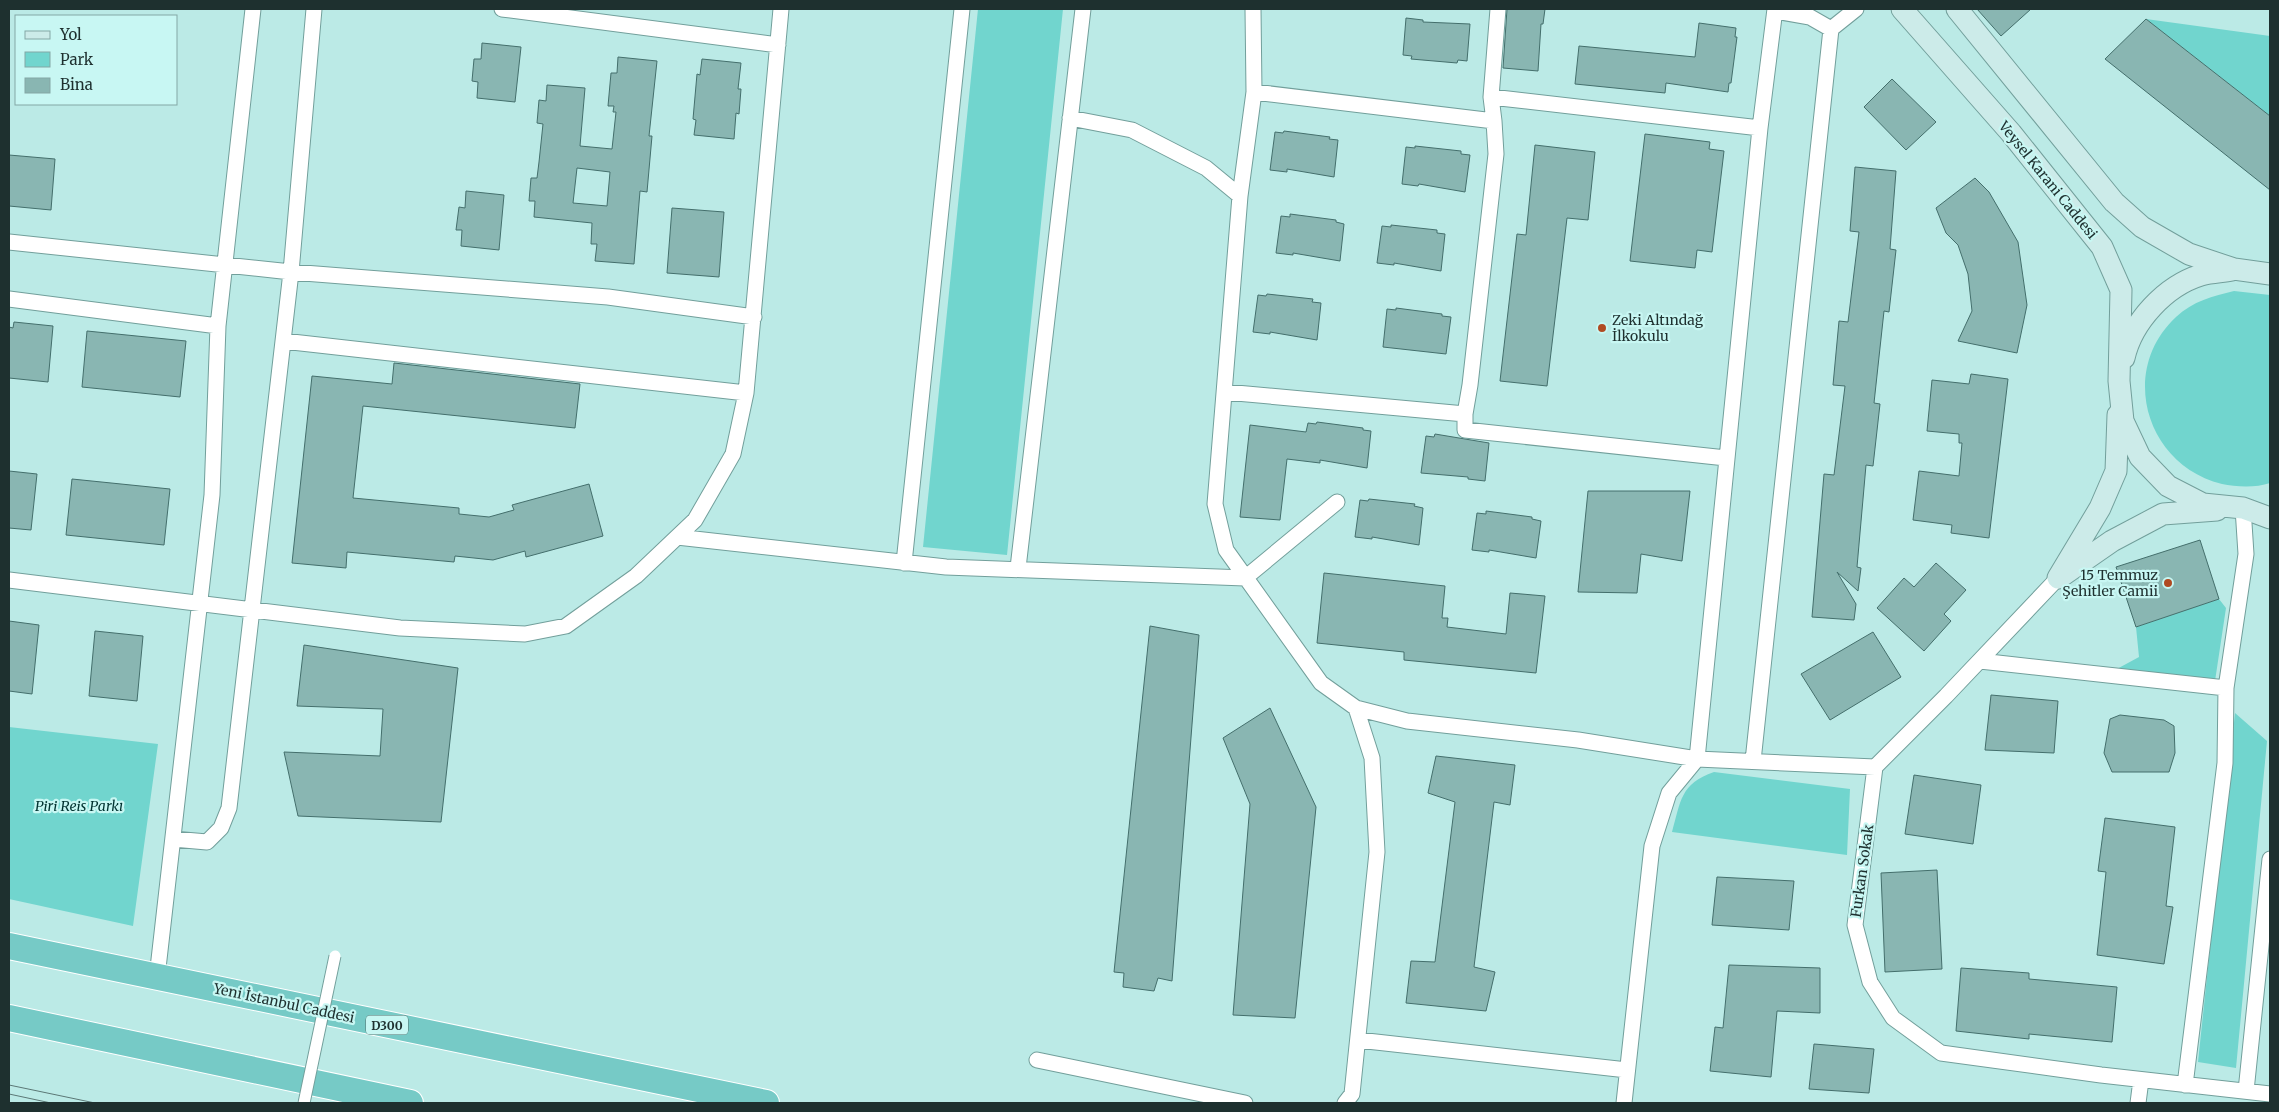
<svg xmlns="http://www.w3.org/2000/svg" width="2279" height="1112" font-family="Merriweather,serif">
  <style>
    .green { fill: #71d5ce }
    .building { fill: #89b6b2; stroke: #446f6c; fill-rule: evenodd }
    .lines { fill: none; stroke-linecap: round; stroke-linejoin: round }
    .minor-casing { stroke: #729f9b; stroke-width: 17 }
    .secondary-casing { stroke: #729f9b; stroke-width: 23 }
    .trunk-casing { stroke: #fff; stroke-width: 28 }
    .minor { stroke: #fff; stroke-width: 15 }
    .secondary { stroke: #ccebe9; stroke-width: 21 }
    .trunk { stroke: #76cac6; stroke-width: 26 }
    .tram { stroke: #5b7876; stroke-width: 1 }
    .pedestrian-bridge-casing { stroke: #729f9b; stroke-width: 13; stroke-linecap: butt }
    .pedestrian-bridge { stroke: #fff; stroke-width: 11 }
    .poi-dot { fill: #b04a22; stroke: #c8f7f3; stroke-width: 2 }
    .labels { text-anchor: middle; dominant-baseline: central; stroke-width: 4.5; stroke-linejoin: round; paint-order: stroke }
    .shield { fill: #c8f7f3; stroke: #516c6a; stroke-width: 1 }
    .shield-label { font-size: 12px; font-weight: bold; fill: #1e302f }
    .street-label { font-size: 14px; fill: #1e302f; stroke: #c8f7f3 }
    .poi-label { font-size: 14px; fill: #1e302f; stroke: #c8f7f3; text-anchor: start }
    .park-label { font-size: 14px; font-style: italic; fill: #003230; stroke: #c8f7f3 }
  </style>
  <rect width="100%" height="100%" fill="#bbeae6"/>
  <path class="green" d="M978,9H1063L1007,555L923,547Z
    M2146,19L2270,36V116Z
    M2234,291L2270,295V483C2256,488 2236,487 2222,484C2146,465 2118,371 2176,317C2193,301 2213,296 2234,291Z
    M2219,599L2226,608L2215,681L2115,670L2139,657L2136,627Z
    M2235,713L2267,741L2236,1068L2198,1062Z
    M9,727L158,744L133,926L9,899Z
    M1714,772L1850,789L1847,855L1672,832C1681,801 1680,784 1714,772Z"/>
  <path class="building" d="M1507,9H1545L1543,24H1541L1538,71L1503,68Z
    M1977,9H2031L2001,36Z
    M1406,18L1423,20V22L1470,24L1467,61L1458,60L1457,63L1411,59L1412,56L1403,55Z
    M2146,19L2270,116V190L2105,59Z
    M1699,23L1736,28L1735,37H1737L1731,83H1729L1728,92L1666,83L1665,93L1575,84L1579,46L1695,57Z
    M482,43L521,47L515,102L477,98L478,82L472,81L474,59H481Z
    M618,57L657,61L649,136H652L647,192L640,191L634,264L595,261L597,244H591L592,223L534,217L535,201H529L531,178H537L539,162L543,124L537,123L539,100L546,101L547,85L585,88L580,146L612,149L616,112H613L614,106H608L611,73H617ZM577,168L610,172L607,206L573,203Z
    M702,59L741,63L738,89H741L739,114L736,113L734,139L694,135L696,120L693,119L697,74L700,75Z
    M1892,79L1936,122L1906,150L1864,107Z
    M1284,131L1330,137L1329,139L1338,140L1334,177L1287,169V172L1270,170L1275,132L1283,133Z
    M1645,134L1710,142L1709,149L1724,151L1712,252L1697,250L1695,268L1630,261Z
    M1535,145L1595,152L1588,220L1567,218L1547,386L1500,381L1517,234L1526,235Z
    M1415,146L1461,151V154L1470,155L1465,192L1419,184L1418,186L1402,184L1406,147L1415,148Z
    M9,155L55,159L51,210L9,206Z
    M1855,167L1896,171L1890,249L1896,250L1889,312L1884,311L1874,403L1880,404L1873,466L1866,465L1857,567L1861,568L1858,591L1837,572L1856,604L1854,620L1812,617L1824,474L1834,475L1845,386L1833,385L1839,321L1848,322L1859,232L1850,231Z
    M1975,178L1989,192L2018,242L2027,305L2017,353L1958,341L1972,311L1968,274L1958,245L1946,233L1936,208Z
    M466,191L504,195L499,250L461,246L462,230H456L459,207L465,208Z
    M672,208L724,212L719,277L667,273Z
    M1290,214L1336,220V222L1344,224L1340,261L1293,253V255L1276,253L1281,216L1290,217Z
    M1391,225L1437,230V233L1445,234L1441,271L1394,263V265L1377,263L1382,226L1391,227Z
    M1267,294L1313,299L1312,302L1321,303L1317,340L1270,332V334L1253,332L1258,295L1266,296Z
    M1396,308L1442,314V316L1451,317L1446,354L1383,347L1387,309L1396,310Z
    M14,322L53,326L48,382L9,378V327L13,328Z
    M87,331L186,341L180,397L82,387Z
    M394,363L580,384L575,428L363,406L353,498L459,508V514L489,517L514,510L512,505L589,484L603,536L526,557L525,551L493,560L455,556L454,562L347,552L346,568L292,563L312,376L392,384Z
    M1971,374L2008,379L1989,538L1951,533L1952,525L1913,520L1919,471L1959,476L1962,443H1959V434L1927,431L1932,380L1969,384Z
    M1317,422L1363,428V430L1371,431L1367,468L1320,460V463L1287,459L1280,520L1240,517L1250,425L1306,432L1308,423L1316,424Z
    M1435,434L1489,443L1485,481L1468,479V477L1421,473L1426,436L1434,437Z
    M9,471L37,474L31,530L9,528Z
    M72,479L170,489L164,545L66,535Z
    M1588,491H1690L1682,561L1641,554L1637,593L1578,592Z
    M1369,499L1415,504L1414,506L1423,508L1419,545L1372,537V539L1355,537L1360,500L1368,501Z
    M1486,511L1532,517V519L1541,521L1536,558L1489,550V552L1472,550L1477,513L1486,514Z
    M2200,540L2219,599L2136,627L2116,567Z
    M1936,563L1966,590L1944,614L1951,621L1924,651L1877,608L1904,578L1914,587Z
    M1324,573L1445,586L1442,618H1448L1447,627L1506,634L1510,593L1545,596L1536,673L1404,660V652L1317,643Z
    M9,621L39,625L32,694L9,691Z
    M1150,626L1199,635L1172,981L1158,978L1154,991L1123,987L1124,973L1114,972Z
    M95,631L143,636L137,701L89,696Z
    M1873,632L1901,677L1830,720L1801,674Z
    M304,645L458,668L441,822L298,816L284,752L380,756L383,709L297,706Z
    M1991,695L2058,701L2054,753L1985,750Z
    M1270,708L1316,807L1295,1018L1233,1015L1250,804L1223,738Z
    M2120,715L2164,720L2174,726L2175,753L2169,772H2112L2104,753L2110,719Z
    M1436,756L1515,765L1510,805L1494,802L1474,967L1495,972L1486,1011L1406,1003L1411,961L1435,962L1455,802L1428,793Z
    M1914,775L1981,785L1973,844L1905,834Z
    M2105,818L2175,827L2166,906L2173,907L2164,964L2097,955L2106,872L2098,871Z
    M1937,870L1942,969L1885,972L1881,873Z
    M1717,877L1794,881L1789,930L1712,925Z
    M1729,965L1820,968V1013L1777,1011L1771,1077L1710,1071L1715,1027L1723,1028Z
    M1961,968L2029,973V979L2117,987L2112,1042L2029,1034V1039L1956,1031Z
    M1814,1044L1874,1049L1869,1093L1809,1089Z"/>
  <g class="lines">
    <g class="minor-casing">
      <path id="minor" d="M502,9L778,45
        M1253,9L1254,92L1240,196L1215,504L1226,550L1321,683L1356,708L1407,721L1578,740L1697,759L1760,128L1775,9
        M1775,11L1810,17L1831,29
        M1254,92L1494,121L1491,97L1498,9
        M1491,97L1760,128
        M1070,118L1132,130L1206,168L1240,196
        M9,242L291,272L608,297L754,317
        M9,299L218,326
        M283,341L746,393
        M1225,392L1465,414V430L1726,458
        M1465,414L1470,385L1496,154L1494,121
        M677,537L946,567L1245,578L1337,502
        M904,563L962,9
        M1018,568L1083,9
        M2058,578L1946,696L1875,767L1855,925L1870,982L1893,1018L1941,1053L2101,1075L2270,1094
        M9,580L400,628L525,634L566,626L636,576L695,520L733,454L746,393L781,9
        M1980,661L2226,688
        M1753,761L1831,29L1856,9
        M173,839L207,842L221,828L229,808L291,272L314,9
        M157,977L212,495L218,326L253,9
        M1358,1040L1627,1070
        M1037,1060L1245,1103
        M2185,1085L2225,763L2226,688L2246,554L2243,508
        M2246,1091L2270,859
        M1345,1103L1352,1094L1377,852L1372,758L1356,708
        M1624,1103L1652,846L1669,793L1697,759L1875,767
        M2138,1103L2141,1080"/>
    </g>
    <g class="secondary-casing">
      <path id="secondary" d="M1902,9L2011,133L2102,247L2121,290L2119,381L2123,421L2140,457L2168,486L2203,504L2243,508L2270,518
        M1957,9L2114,202L2142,227L2189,254L2234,269L2270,274
        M2124,358C2132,322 2165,286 2201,275C2211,272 2222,272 2232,270
        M2063,575L2112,541L2163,514L2217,510
        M2058,578L2100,508L2116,471L2118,415"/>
    </g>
    <g class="trunk-casing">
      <path id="trunk" d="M9,946L766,1103
        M9,1018L410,1103"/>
    </g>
    <use href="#minor" class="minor"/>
    <use href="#secondary" class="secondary"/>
    <use href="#trunk" class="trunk"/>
    <path class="tram" d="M9,1085L95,1103
      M9,1094L51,1103"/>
    <g class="pedestrian-bridge-casing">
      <path id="pedestrian-bridge" d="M304,1103L335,956"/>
    </g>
    <use href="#pedestrian-bridge" class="pedestrian-bridge"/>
  </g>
  <g class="poi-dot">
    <circle cx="1602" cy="328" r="5"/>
    <circle cx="2168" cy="583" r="5"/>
  </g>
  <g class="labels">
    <rect class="shield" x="366" y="1015.5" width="42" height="19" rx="4"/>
    <g class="shield-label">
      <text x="387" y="1025">D300</text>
    </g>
    <g class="street-label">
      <text transform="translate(2048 180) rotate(51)">Veysel Karani Caddesi</text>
      <text transform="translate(1862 871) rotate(-82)">Furkan Sokak</text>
      <text transform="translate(284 1003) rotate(12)">Yeni İstanbul Caddesi</text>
    </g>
    <g class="poi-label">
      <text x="1612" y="320">Zeki Altındağ<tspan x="1612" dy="16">İlkokulu</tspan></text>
      <text x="2158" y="575" text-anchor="end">15 Temmuz<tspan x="2158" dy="16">Şehitler Camii</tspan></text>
    </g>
    <g class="park-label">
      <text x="79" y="806">Piri Reis Parkı</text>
    </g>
  </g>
  <rect width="2279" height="1112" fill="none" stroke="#1e302f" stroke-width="20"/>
  <rect x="15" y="15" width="162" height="90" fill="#c8f7f3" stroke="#84a7a5"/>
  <rect x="25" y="31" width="25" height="8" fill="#ccebe9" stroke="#84a7a5"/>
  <text x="60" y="40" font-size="15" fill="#1e302f">Yol</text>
  <rect x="25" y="52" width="25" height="15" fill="#71d5ce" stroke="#84a7a5"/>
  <text x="60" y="65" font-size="15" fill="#1e302f">Park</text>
  <rect x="25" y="78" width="25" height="15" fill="#89b6b2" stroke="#84a7a5"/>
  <text x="60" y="90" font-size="15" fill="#1e302f">Bina</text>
</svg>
